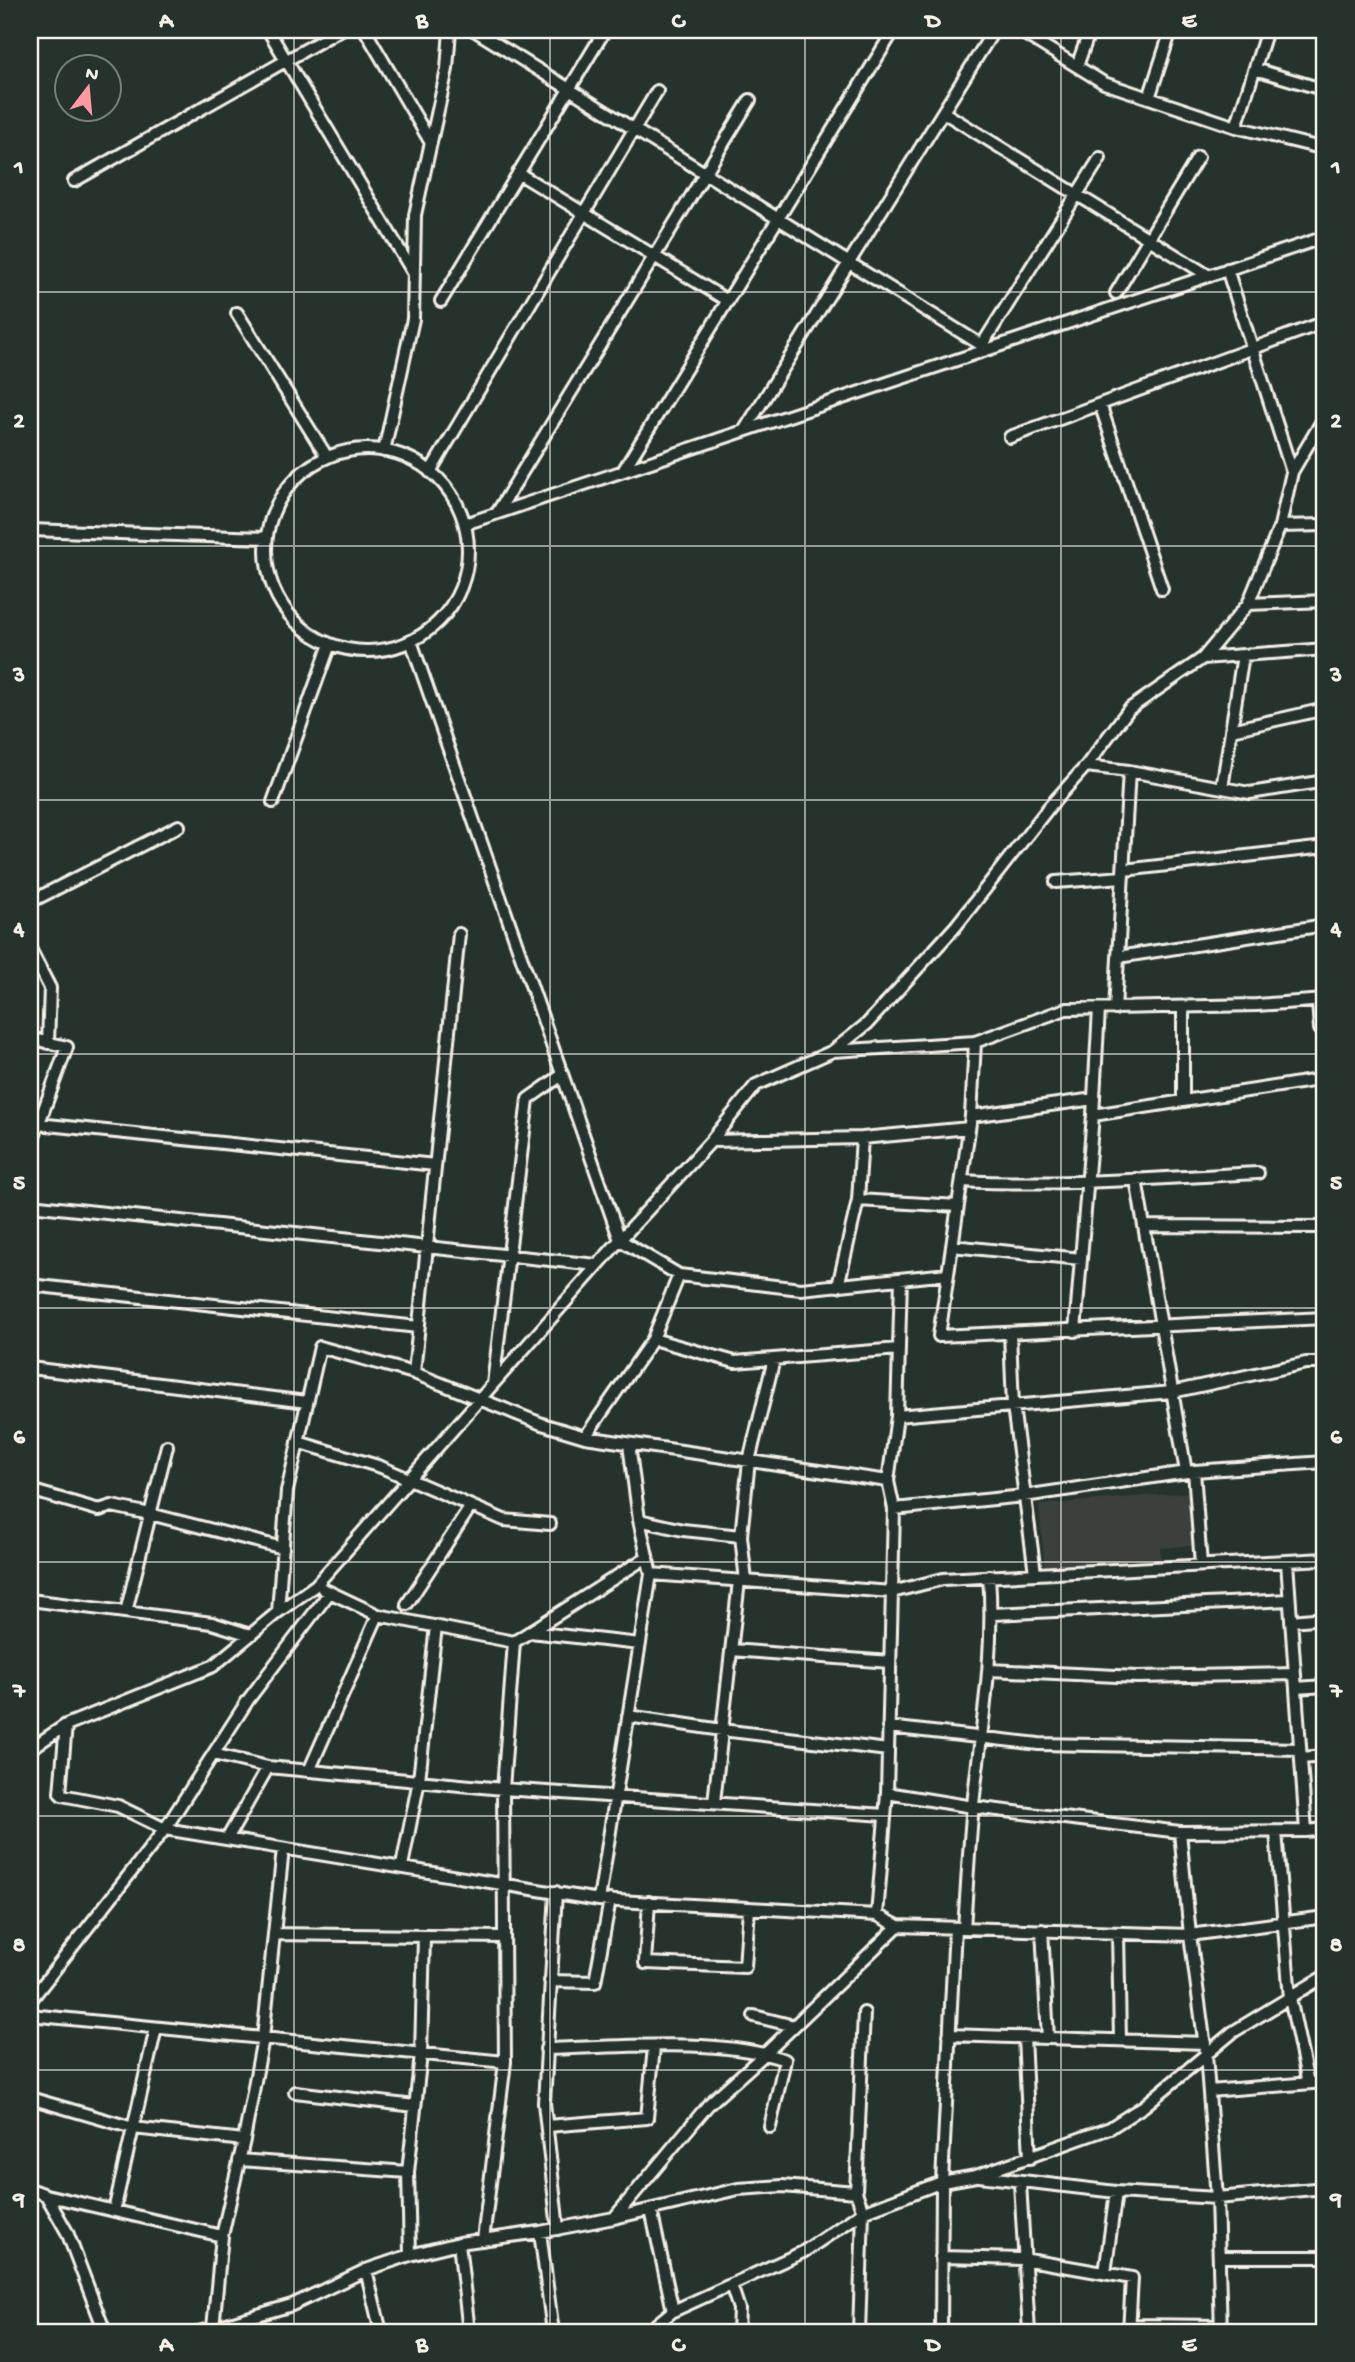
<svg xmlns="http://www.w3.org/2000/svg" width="1355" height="2362" font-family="'Gochi Hand',sans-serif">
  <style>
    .built { fill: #3a403e }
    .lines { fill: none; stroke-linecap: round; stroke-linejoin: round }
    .minor-casing { stroke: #f4f1e8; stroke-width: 16 }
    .minor { stroke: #26332d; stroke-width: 10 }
    .grid { fill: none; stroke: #f4f1e8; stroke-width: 2; stroke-opacity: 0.55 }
    .neatline { fill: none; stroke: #f4f1e8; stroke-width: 2.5 }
    .grid-label { font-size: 23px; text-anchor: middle; font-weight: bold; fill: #f4f1e8 }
  </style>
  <rect width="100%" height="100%" fill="#26332d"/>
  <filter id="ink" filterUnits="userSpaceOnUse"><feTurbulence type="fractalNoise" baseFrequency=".0143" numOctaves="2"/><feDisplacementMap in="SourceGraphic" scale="14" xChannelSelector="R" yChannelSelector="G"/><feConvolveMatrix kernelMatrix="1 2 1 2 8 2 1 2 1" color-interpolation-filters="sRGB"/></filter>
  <g filter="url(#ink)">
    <path class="built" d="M1192,1492L1197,1545L1160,1548L1161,1560L1045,1570L1039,1505Z"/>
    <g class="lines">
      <g class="minor-casing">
        <path id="minor" d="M268,30L414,274
          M365,30L431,143
          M474,30L988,349
          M1018,30L1104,83L1236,127L1325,149
          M1077,66L1090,30
          M1255,69L1325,90
          M1149,98L1171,30
          M943,112L1209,276
          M1236,127L1267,30
          M518,173L728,301
          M74,181L340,30
          M1227,269L1292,472
          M1116,293L1198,157
          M441,301L605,30
          M237,313L327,457
          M982,345L1100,158
          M1100,404L1162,589
          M744,431L994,30
          M1010,437L1325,322
          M266 550a101 101 0 1 1 202 0a101 101 0 1 1-202 0Z
          M384,451L413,319L415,215L447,69L450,30
          M623,471L894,30
          M430,472L657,91
          M497,513L750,100
          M465,524L1325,237
          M1280,526L1325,525
          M30,530L266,538
          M1248,604L1325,601
          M411,641L620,1240L679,1275L801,1289L948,1274
          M1203,658L1325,649
          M1231,730L1325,709
          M1086,766L1129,771L1250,793L1325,781
          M1222,788L1243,655
          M273,802L330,644
          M1124,870L1325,847
          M1056,882L1123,877
          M30,902L179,826
          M30,949L50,988L48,1043
          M1118,957L1325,925
          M1318,1001L1320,1029
          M1115,1009L1129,771
          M30,1038L67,1047L30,1147
          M975,1042L971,1116L939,1336L1325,1318
          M833,1051L975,1042L1066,1009L1257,1005L1325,1000
          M1183,1101V1007
          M1093,1115L1325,1079
          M971,1116L1094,1099
          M38,1124L435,1165
          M711,1141L862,1138L969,1128
          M1136,1179L1186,1472
          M962,1181C1060,1186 1160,1178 1258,1173
          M858,1200L958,1206
          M30,1205L597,1265
          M1144,1226L1325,1227
          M952,1246L1081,1259
          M30,1285L418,1327
          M838,1286L858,1200L862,1138
          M1075,1331L1093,1115L1099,1009
          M1010,1333L1013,1406L1035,1573
          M653,1339L735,1362L899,1349
          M30,1368L307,1402
          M414,1373L459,934
          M493,1384L528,1099L562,1075
          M897,1416L1172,1392L1306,1363H1325
          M585,1437L653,1339L679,1275
          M298,1442L381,1467L504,1520L550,1524
          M1194,1471L1201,1565
          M30,1490L99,1510L112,1506L150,1514L283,1548
          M894,1509L1024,1496L1194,1471L1325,1462
          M639,1520L683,1530L741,1536
          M1287,1562L1306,1831
          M651,1574L892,1592L943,1579L1325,1559
          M746,1581L741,1536L749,1461L774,1359
          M323,1589L378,1615L514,1642L647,1557
          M30,1600L212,1623L250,1635
          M407,1604L471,1506
          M126,1612L167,1446
          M278,1612L287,1491L320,1347L414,1373L542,1424L585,1437L888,1481
          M992,1614L1289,1600
          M1291,1621L1325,1618
          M530,1632L640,1644
          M731,1650L890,1662
          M990,1670L1137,1677L1295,1674
          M1296,1688L1325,1686
          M628,1716L722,1730L888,1750
          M66,1725L60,1793L62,1795L118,1806L165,1829L599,1900L651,1574L639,1520L629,1444
          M888,1727L1039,1744L1300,1749
          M30,1749L66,1725L213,1666L278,1612L316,1585L620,1240L711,1141L756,1085L833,1051L867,1024L956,926L1050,806L1086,766L1129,709L1203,658L1248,604L1280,526L1292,472L1325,416
          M213,1754L268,1767L503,1789L885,1815
          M1301,1758L1325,1756
          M309,1771L378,1615
          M887,1793L973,1807L1180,1832L1190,1935L1206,2054L1217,2198L1221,2332
          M714,1802L739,1581
          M1180,1832L1306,1831L1325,1829
          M1276,1832L1290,1998L1308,2083
          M227,1839L268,1767
          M402,1866L419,1780L436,1626
          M556,1892L544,2103L558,2229
          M599,1900L877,1915L898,1926L1190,1935L1325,1917
          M649,1902L645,1963L745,1967L749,1908
          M877,1915L887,1793L894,1509L888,1481L897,1416L901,1279
          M964,1928C967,1887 969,1846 973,1805C981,1729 995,1654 989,1576
          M1042,1930L1048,2038
          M1118,1933L1120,2040
          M274,1934L503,1937
          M550,1981L595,1982L610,1900
          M30,2001L165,1829L248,1700L330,1592
          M30,2015L505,2062
          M754,2016L794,2026
          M949,2035L1205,2043
          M1024,2037L1030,2158
          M546,2049C616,2047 720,2037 785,2060L770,2127
          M1209,2091L1325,2082
          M295,2092L415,2106
          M30,2098L133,2128L244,2140
          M547,2126L647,2118L654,2047
          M239,2160L408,2172
          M979,2176L1116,2192L1217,2198L1325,2188
          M1020,2183L1029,2332
          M30,2189L46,2195L67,2232L105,2332
          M46,2195L222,2236
          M651,2210L673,2311
          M114,2211L156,2028
          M614,2218L708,2105L766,2053L898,1926
          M540,2232L553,2332
          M483,2240L505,2062L503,1789L514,1642
          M459,2243L469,2332
          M410,2255L408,2172L421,2054L424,1937
          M941,2257L1023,2259L1132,2278L1129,2332
          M1219,2257H1325
          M366,2270L381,2332
          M1105,2273L1116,2192
          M731,2285L739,2309L738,2332
          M1129,2325L1221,2326
          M213,2328L222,2236L244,2140L263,2038L283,1849
          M199,2332L292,2305L366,2270L410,2255L459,2243L540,2232L614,2218L738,2189L782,2186L856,2192
          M647,2332L673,2311L803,2252L863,2212L942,2182L976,2176L1110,2128L1144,2106L1233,2032L1325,1976
          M859,2332L863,2212L856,2192L864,2013
          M941,2332L942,2182L955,1928"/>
      </g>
      <use href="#minor" class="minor"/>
    </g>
  </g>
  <path class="grid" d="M294,30V2332M550,30V2332M805,30V2332M1061,30V2332M30,292H1325M30,546H1325M30,800H1325M30,1054H1325M30,1308H1325M30,1562H1325M30,1816H1325M30,2070H1325"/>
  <rect width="1355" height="2362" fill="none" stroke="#26332d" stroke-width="77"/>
  <g transform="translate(88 88) rotate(16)"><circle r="33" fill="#26332d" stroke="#787f78" stroke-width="2"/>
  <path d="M0-5L12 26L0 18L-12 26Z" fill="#ff9aa2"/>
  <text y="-10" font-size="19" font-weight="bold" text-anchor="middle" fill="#f4f1e8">N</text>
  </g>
  <rect x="38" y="38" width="1278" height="2286" class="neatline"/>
  <g class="grid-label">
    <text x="166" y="27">A</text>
    <text x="422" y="27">B</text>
    <text x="678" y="27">C</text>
    <text x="933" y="27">D</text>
    <text x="1189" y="27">E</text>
    <text x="19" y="173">1</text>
    <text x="1336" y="173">1</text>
    <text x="19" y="427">2</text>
    <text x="1336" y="427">2</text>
    <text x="19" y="681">3</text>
    <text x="1336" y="681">3</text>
    <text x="19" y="935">4</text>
    <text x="1336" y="935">4</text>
    <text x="19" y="1189">5</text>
    <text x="1336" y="1189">5</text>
    <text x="19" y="1443">6</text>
    <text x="1336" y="1443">6</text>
    <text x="19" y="1697">7</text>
    <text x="1336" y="1697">7</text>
    <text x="19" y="1951">8</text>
    <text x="1336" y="1951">8</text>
    <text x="19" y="2205">9</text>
    <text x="1336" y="2205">9</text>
    <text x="166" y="2351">A</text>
    <text x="422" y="2351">B</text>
    <text x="678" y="2351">C</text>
    <text x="933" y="2351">D</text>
    <text x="1189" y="2351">E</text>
  </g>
</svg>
